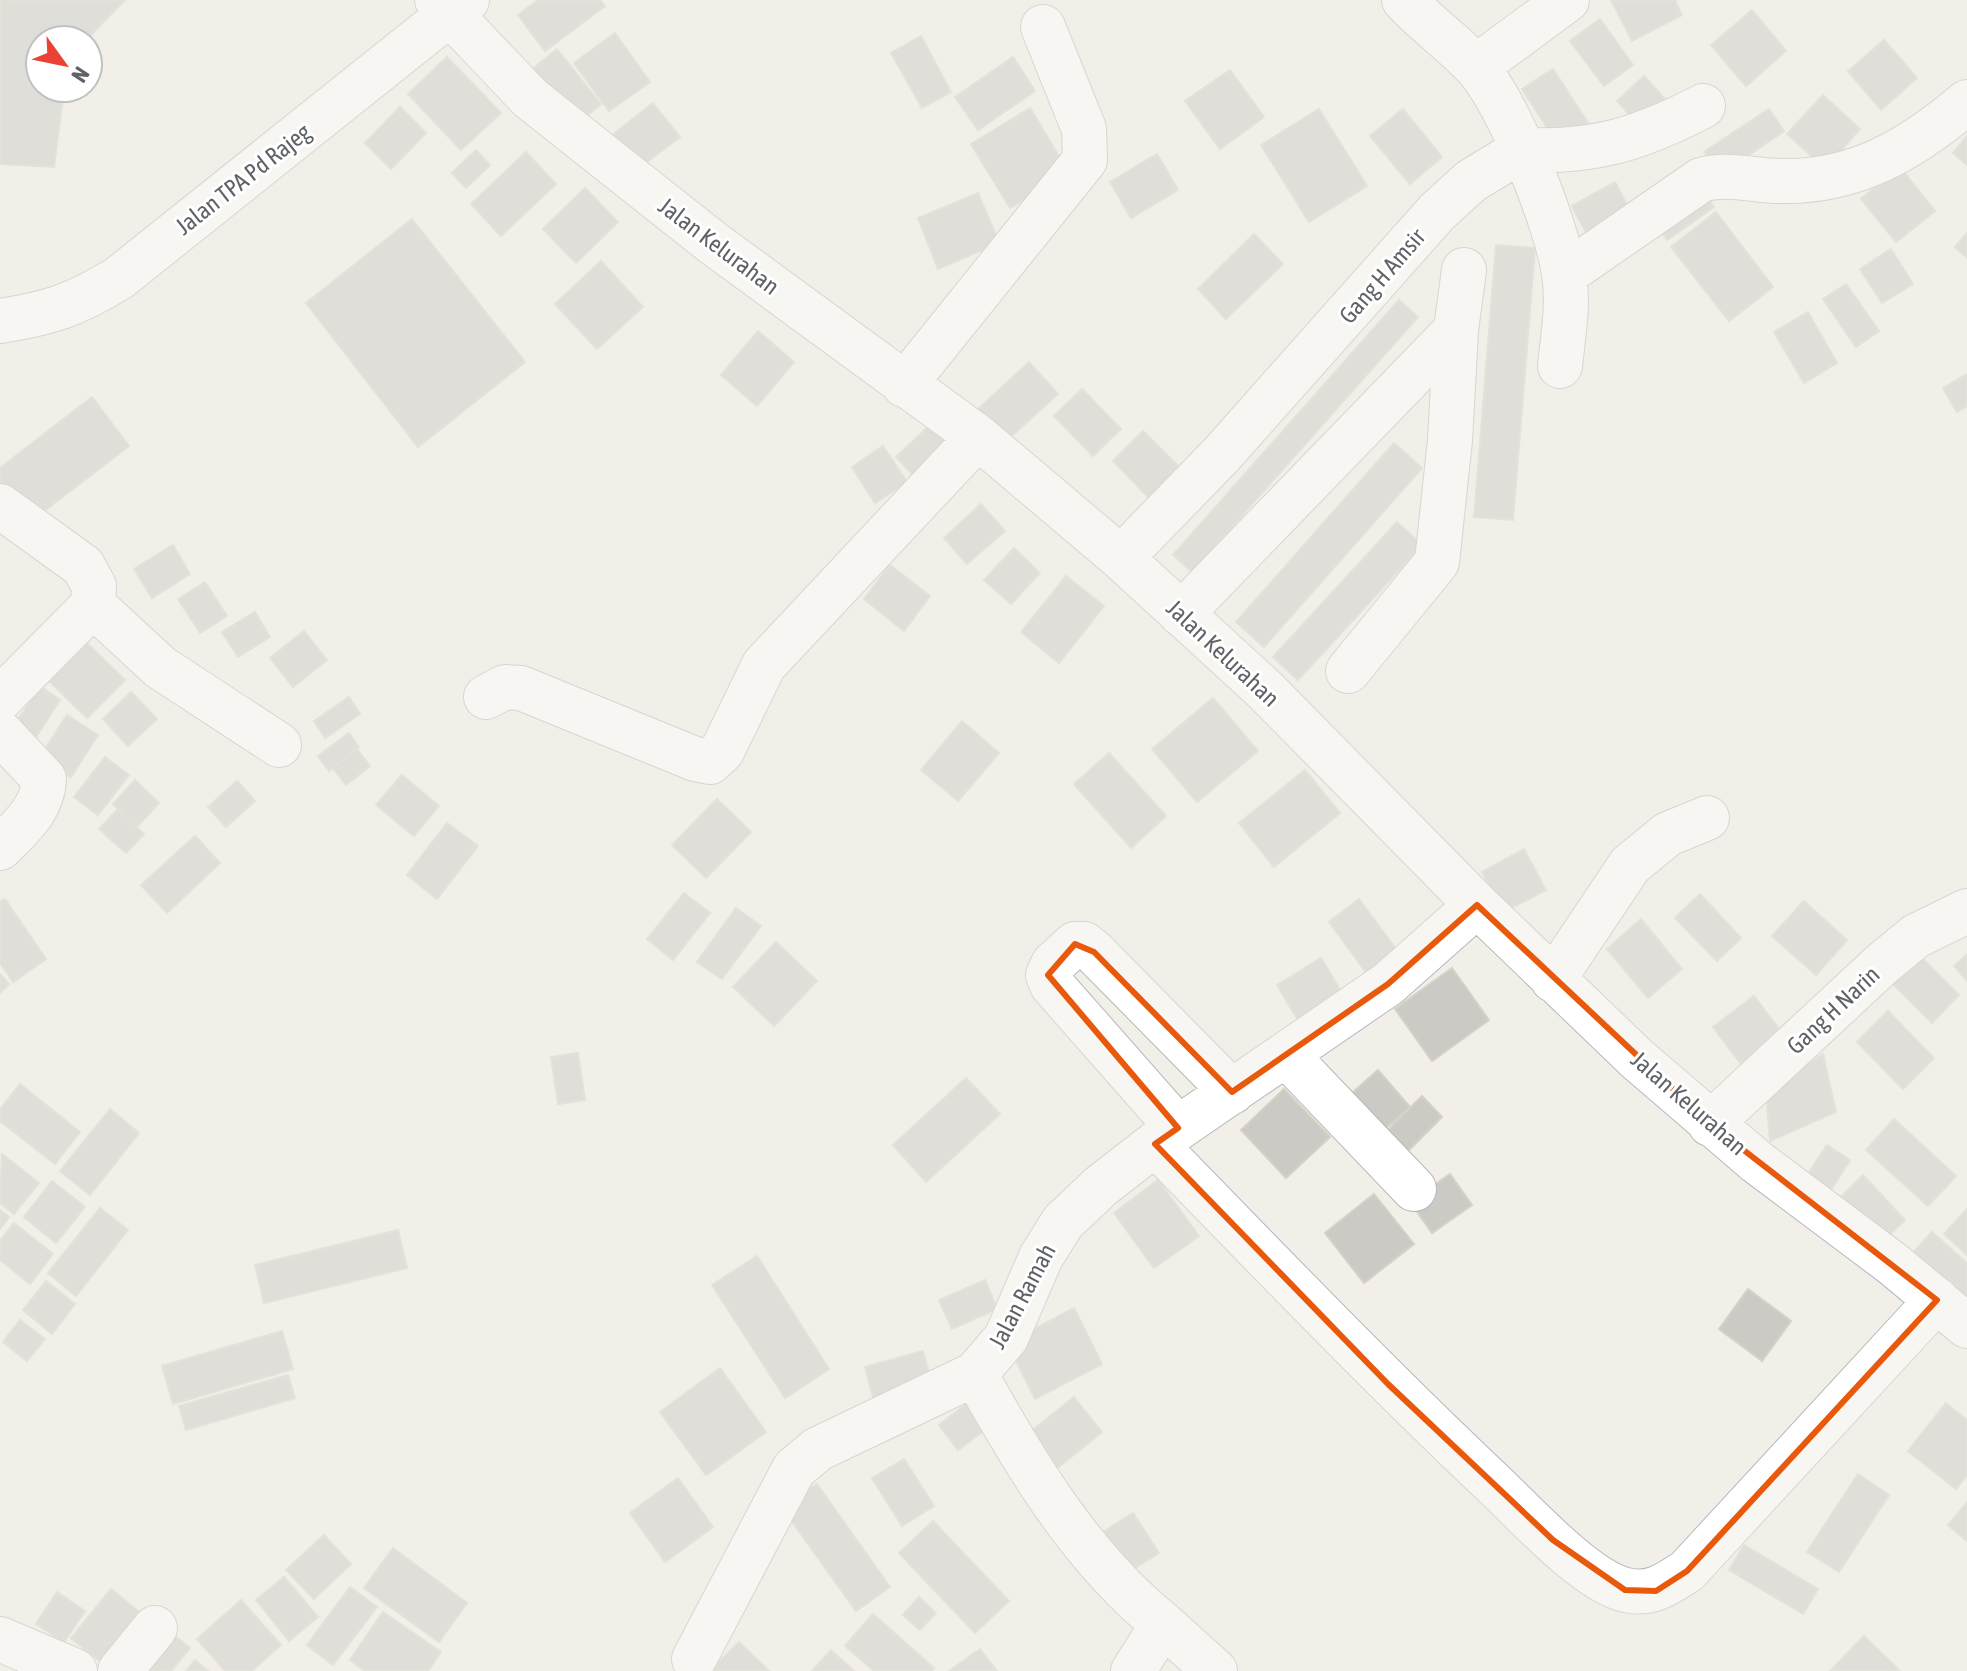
<svg xmlns="http://www.w3.org/2000/svg" width="1967" height="1671" font-family="'Asap Condensed',sans-serif">
  <style>
    .building { fill: #cccac5; stroke: #d6d1c6; stroke-width: 2 }
    .lines { fill: none; stroke-linecap: round; stroke-linejoin: round }
    .minor-casing { stroke: #b5b8bc; stroke-width: 46 }
    .minor { stroke: #fff; stroke-width: 44 }
    .marked { fill: none; stroke: #e8590c; stroke-width: 6; stroke-linejoin: round }
    .labels { text-anchor: middle; dominant-baseline: central; stroke-width: 6; stroke-linejoin: round; paint-order: stroke }
    .street-label { font-size: 24px; fill: #5f6368; stroke: #fff }
  </style>
  <rect width="100%" height="100%" fill="#f1efe8"/>
  <path class="building" d="M0,0H125L86,40H40V88H54L62,104L54,167L0,164Z
    M538,0H600L605,6L545,51L518,15Z
    M1611,0H1675L1682,15L1632,41Z
    M1752,10L1786,51L1746,86L1711,45Z
    M1600,19L1633,65L1604,86L1570,41Z
    M615,33L650,82L609,111L574,63Z
    M921,36L951,92L922,108L891,53Z
    M1884,40L1917,78L1881,110L1848,71Z
    M557,49L601,104L573,127L529,72Z
    M447,57L501,113L461,150L408,94Z
    M1013,57L1035,91L978,130L955,97Z
    M1553,69L1588,123L1557,143L1522,89Z
    M1230,70L1264,117L1220,149L1185,101Z
    M1644,76L1672,107L1645,132L1617,101Z
    M1823,95L1860,129L1825,168L1787,134Z
    M653,103L680,137L636,170L610,137Z
    M400,107L426,133L391,169L365,143Z
    M1030,108L1069,173L1010,208L971,144Z
    M1319,109L1367,186L1309,222L1261,145Z
    M1403,109L1442,157L1410,184L1370,136Z
    M1769,109L1784,131L1719,175L1704,152Z
    M1967,136V165L1953,153Z
    M476,150L490,165L466,188L452,173Z
    M526,152L556,184L501,236L471,204Z
    M1157,154L1178,190L1131,218L1110,182Z
    M1900,167L1935,211L1896,242L1861,199Z
    M1615,182L1634,218L1591,242L1572,206Z
    M585,188L618,222L576,263L543,229Z
    M978,193L999,243L938,269L918,218Z
    M1706,195L1714,207L1667,240L1659,227Z
    M1716,212L1773,287L1729,321L1671,247Z
    M412,219L525,362L418,447L306,303Z
    M1967,233V258L1955,247Z
    M1254,234L1283,264L1226,319L1198,289Z
    M1496,245L1535,248L1513,520L1474,517Z
    M1891,249L1913,284L1882,303L1860,269Z
    M601,261L643,307L597,349L555,304Z
    M1846,284L1879,331L1856,347L1823,299Z
    M1399,300L1418,317L1192,572L1173,555Z
    M1808,312L1837,363L1804,383L1774,332Z
    M758,331L794,362L757,406L721,375Z
    M1029,362L1058,394L1004,443L975,412Z
    M1967,374V406L1957,412L1943,388Z
    M1082,389L1121,429L1093,456L1054,416Z
    M92,397L129,446L26,525L0,491V468Z
    M930,425L957,454L922,485L896,457Z
    M1143,431L1184,472L1153,502L1113,461Z
    M1394,443L1422,468L1264,647L1236,622Z
    M883,446L907,482L875,503L852,467Z
    M981,504L1005,531L967,564L944,538Z
    M1397,522L1422,545L1298,680L1273,657Z
    M173,545L190,574L152,598L134,569Z
    M1014,548L1040,573L1011,604L984,580Z
    M890,565L930,596L904,631L864,599Z
    M1066,576L1104,606L1059,663L1021,632Z
    M205,582L227,616L200,633L178,599Z
    M255,612L270,637L238,657L222,632Z
    M304,631L327,660L293,687L270,658Z
    M87,643L125,680L87,718L49,681Z
    M40,686L60,700L33,742L12,729Z
    M131,692L157,719L128,746L103,719Z
    M349,697L360,714L325,738L314,721Z
    M1213,698L1258,751L1197,802L1152,749Z
    M67,715L98,735L71,777L40,757Z
    M962,721L999,753L958,801L921,770Z
    M349,733L359,747L329,771L318,756Z
    M357,749L370,766L346,785L333,768Z
    M1109,753L1166,816L1131,848L1074,784Z
    M105,757L129,775L98,815L74,797Z
    M1305,770L1340,813L1274,867L1239,823Z
    M402,775L439,806L414,836L376,805Z
    M135,780L159,803L137,827L113,804Z
    M237,781L255,801L226,827L208,807Z
    M717,799L751,832L706,878L672,845Z
    M118,809L144,834L126,853L99,829Z
    M447,823L478,846L437,899L407,875Z
    M195,836L220,863L167,913L141,885Z
    M1524,849L1546,890L1504,912L1482,872Z
    M684,893L710,913L673,960L647,939Z
    M1700,894L1741,938L1717,961L1675,918Z
    M5,899L46,959L13,982L0,963V902Z
    M1359,899L1402,957L1371,979L1329,922Z
    M1804,901L1847,940L1816,975L1772,936Z
    M736,908L761,926L722,979L697,962Z
    M1641,919L1682,969L1648,998L1607,949Z
    M776,942L817,981L774,1026L733,987Z
    M1915,951L1959,995L1932,1023L1888,979Z
    M1967,954V981L1954,966Z
    M1321,958L1345,998L1301,1025L1277,985Z
    M1452,968L1489,1020L1432,1061L1395,1009Z
    M0,974L9,984L0,993Z
    M1754,996L1782,1033L1741,1064L1713,1027Z
    M1888,1011L1934,1058L1903,1089L1857,1042Z
    M578,1053L585,1100L558,1104L551,1057Z
    M1823,1054L1836,1112L1770,1141L1766,1092Z
    M1378,1070L1410,1107L1377,1136L1345,1099Z
    M966,1078L1000,1114L926,1182L893,1145Z
    M20,1084L80,1132L55,1164L0,1121V1109Z
    M1284,1089L1330,1137L1286,1178L1241,1130Z
    M1422,1096L1442,1117L1402,1157L1382,1136Z
    M110,1109L139,1133L90,1195L60,1171Z
    M1894,1119L1956,1176L1928,1206L1866,1150Z
    M1827,1145L1850,1160L1829,1193L1806,1177Z
    M2,1154L39,1183L14,1214L0,1203Z
    M1450,1174L1472,1205L1432,1233L1410,1202Z
    M1863,1175L1905,1220L1881,1243L1839,1199Z
    M1158,1180L1199,1236L1154,1268L1114,1213Z
    M52,1181L85,1207L56,1243L24,1217Z
    M1374,1194L1414,1244L1364,1283L1325,1233Z
    M100,1208L128,1230L76,1296L48,1273Z
    M1967,1209V1255L1944,1234Z
    M0,1210L9,1217L0,1229Z
    M14,1223L53,1254L30,1284L0,1260V1241Z
    M398,1230L407,1268L264,1303L255,1265Z
    M1932,1232L1967,1263V1304L1911,1255Z
    M757,1256L829,1369L785,1398L712,1285Z
    M985,1280L997,1309L952,1329L939,1300Z
    M46,1281L75,1304L52,1334L23,1310Z
    M1748,1289L1791,1321L1762,1361L1719,1329Z
    M1074,1308L1102,1364L1035,1399L1007,1343Z
    M20,1320L45,1339L27,1361L3,1342Z
    M282,1331L293,1369L173,1404L162,1366Z
    M923,1351L933,1389L875,1405L865,1367Z
    M720,1368L766,1432L706,1475L660,1412Z
    M288,1375L295,1398L186,1430L179,1406Z
    M1074,1397L1102,1432L1051,1473L1023,1438Z
    M974,1398L993,1424L958,1450L939,1425Z
    M1946,1403L1967,1420V1475L1956,1489L1908,1451Z
    M904,1459L934,1506L902,1526L872,1478Z
    M1858,1474L1889,1495L1839,1572L1807,1552Z
    M678,1478L713,1527L665,1562L630,1513Z
    M817,1484L890,1587L856,1611L783,1509Z
    M1967,1502V1541L1948,1525Z
    M1133,1513L1159,1553L1121,1577L1095,1537Z
    M933,1521L1009,1601L975,1633L899,1553Z
    M324,1535L351,1564L314,1599L286,1570Z
    M1744,1545L1818,1589L1803,1614L1729,1570Z
    M393,1548L467,1603L439,1642L364,1588Z
    M284,1577L318,1617L289,1641L256,1600Z
    M350,1587L377,1607L333,1665L307,1645Z
    M111,1589L150,1621L111,1670L71,1638Z
    M57,1592L85,1611L64,1642L36,1624Z
    M919,1597L936,1613L920,1630L903,1615Z
    M241,1600L281,1645L252,1671H225L197,1639Z
    M383,1612L441,1652L428,1671H365L350,1660Z
    M873,1614L934,1668L932,1671H874L845,1646Z
    M166,1629L190,1648L171,1671H132Z
    M1864,1636L1900,1671L1831,1670Z
    M739,1642L769,1671H710Z
    M980,1649L997,1671H949Z
    M831,1650L854,1671H812Z
    M195,1660L208,1671H186Z"/>
  <g class="lines">
    <g class="minor-casing">
      <path id="minor" d="M437,0L530,98L713,243L978,437L1121,558L1265,690L1477,905L1636,1058L1757,1162L1893,1264L1967,1326
        M1404,0C1426,24 1454,43 1476,67C1509,104 1557,224 1564,274C1569,304 1563,336 1560,366
        M1476,67L1567,0
        M1522,150C1594,153 1640,139 1703,106
        M1565,274L1701,180C1727,172 1754,181 1780,181C1855,183 1912,149 1967,102
        M0,321C51,313 75,305 119,278L467,0
        M1456,330L1464,270
        M904,385L1085,160L1084,129L1043,27
        M0,506L83,566L94,586L93,605L0,699
        M1121,558L1222,454L1437,212L1471,181L1522,150
        M93,605L160,667L279,745
        M1181,614L1456,330L1450,440L1437,562L1348,671
        M486,697L505,687L521,688L695,759L710,762L722,751L764,665L978,437
        M0,732L44,779C43,809 20,828 0,848
        M1553,980L1630,865L1668,834L1707,818
        M1286,1055L1414,1189
        M1710,1124L1883,963L1916,936L1967,911
        M1178,1128L1052,985L1048,975L1053,964L1075,944H1084L1094,952L1232,1092
        M1155,1144C1268,1260 1380,1377 1498,1488C1527,1516 1588,1582 1626,1590C1651,1596 1667,1584 1687,1571L1937,1300
        M1163,1624L1215,1671
        M0,1639L75,1671
        M694,1659L794,1469L818,1449L975,1374
        M120,1671L155,1628
        M1133,1671L1163,1624C1081,1558 1026,1465 975,1374L1006,1338L1041,1257L1063,1222L1101,1186L1155,1144L1388,984L1477,905"/>
    </g>
    <use href="#minor" class="minor"/>
  </g>
  <path d="M0 0H1967V1671H0ZM1477,905L1710,1124L1937,1300L1687,1571L1656,1591L1625,1590L1553,1540L1388,1384L1155,1144L1178,1128L1048,975L1075,944L1094,952L1232,1092L1388,984Z" fill="#f1efe8" fill-opacity=".55" fill-rule="evenodd"/>
  <path class="marked" d="M1477,905L1710,1124L1937,1300L1687,1571L1656,1591L1625,1590L1553,1540L1388,1384L1155,1144L1178,1128L1048,975L1075,944L1094,952L1232,1092L1388,984Z"/>
  <g class="labels">
    <g class="street-label">
      <text transform="translate(243 179) rotate(-38)">Jalan TPA Pd Rajeg</text>
      <text transform="translate(719 246) rotate(37)">Jalan Kelurahan</text>
      <text transform="translate(1382 276) rotate(-49)">Gang H Amsir</text>
      <text transform="translate(1223 653) rotate(43)">Jalan Kelurahan</text>
      <text transform="translate(1833 1010) rotate(-43)">Gang H Narin</text>
      <text transform="translate(1689 1103) rotate(41)">Jalan Kelurahan</text>
      <text transform="translate(1022 1296) rotate(-62)">Jalan Ramah</text>
    </g>
  </g>
  <g transform="translate(64 64) rotate(123)"><circle r="38" fill="#ffffff" stroke="#bfc1c3" stroke-width="2"/>
  <path d="M0-6L14 30L0 20L-14 30Z" fill="#ea4335"/>
  <text y="-12" font-size="22" font-weight="bold" text-anchor="middle" fill="#5f6368">N</text>
  </g>
</svg>
